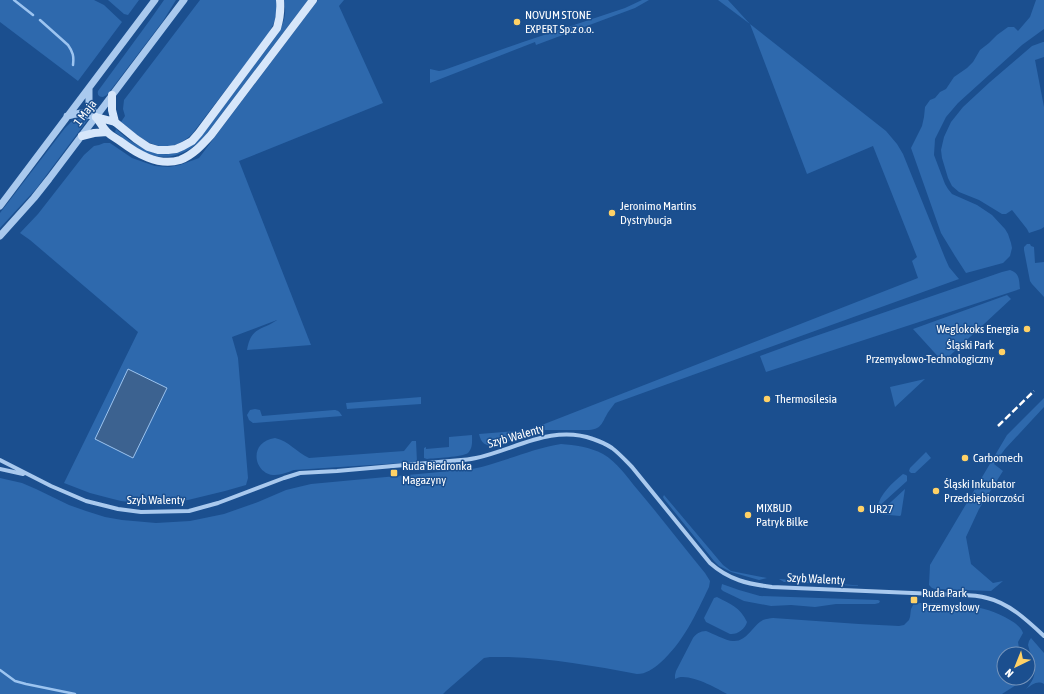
<svg xmlns="http://www.w3.org/2000/svg" width="1044" height="694" font-family="'Asap Condensed',sans-serif">
  <style>
    .green { fill: #2e69ad; fill-rule: evenodd }
    .water { fill: #3c6290; stroke: #9cc4f0 }
    .lines { fill: none; stroke-linecap: round; stroke-linejoin: round }
    .stream { stroke: #9cc4f0; stroke-width: 2.5 }
    .minor { stroke: #a9c9ee; stroke-width: 4 }
    .tertiary { stroke: #a9c9ee; stroke-width: 7 }
    .secondary { stroke: #d6e6fa; stroke-width: 8 }
    .rail { stroke: #fff; stroke-width: 2.5; stroke-dasharray: 7 3; stroke-linecap: butt }
    .poi-dot { fill: #ffd166; stroke: #1b4f8f; stroke-width: 1.5 }
    .labels { text-anchor: middle; dominant-baseline: central; stroke-width: 3; stroke-linejoin: round; paint-order: stroke }
    .poi-label { font-size: 12px; fill: #fff; stroke: #1b4f8f; text-anchor: start }
    .street-label { font-size: 12px; fill: #fff; stroke: #1b4f8f }
  </style>
  <rect width="100%" height="100%" fill="#1b4f8f"/>
  <path class="green" d="M0,0H94L104,5L122,22L78,81L0,22Z
    M108,0H139L128,15L124,14Z
    M164,0H176L163,21L107,95L103,97C99,97 97,95 98,91L150,20Z
    M200,0H276C279,13 274,25 267,36L192,134C165,160 144,141 121,122L125,116L123,109L124,100Z
    M284,0H308L205,136C187,155 165,164 140,150C131,145 123,138 115,132L116,129C124,136 132,143 142,147C168,162 189,152 206,130L277,35C284,24 287,13 284,0Z
    M318,0H344L339,6L383,103L239,161L311,345L247,350C251,326 262,331 277,320L232,337L238,358L248,478L246,485L225,491L188,500L149,504L121,501L109,498L90,493L64,483L138,332L30,240L20,233L38,214L84,155L94,146L99,145L104,143H110L132,158L155,166L169,167L180,165L199,158ZM127,369L167,388L133,458Z
    M642,0H649L635,8L536,45L535,42L430,83V69L439,71L444,70L523,42L625,8Z
    M718,0H728L750,24L886,131L897,144L903,154L945,258L949,267L959,279L615,403C613,406 611,408 609,411C602,421 603,429 589,430H541L495,446C485,446 481,443 479,434L529,430L918,278L912,261L917,257L873,146L807,174L750,24Z
    M1036,0H1044V29L1022,45L958,103L946,117L935,139L934,155L945,184L948,189L952,194L977,205L992,215L1005,229L1008,234L1011,243L1012,248L1010,256L1003,263L966,273L955,256L941,233L911,148L922,126L924,117L925,107L930,100L935,98L940,92L946,89L954,77L967,68L973,62L980,50L989,43L997,35L1008,27H1014L1018,31L1030,17Z
    M1043,42H1044V57L1035,60L1044,107V227L1041,229L1029,233L1027,229L1012,210L1006,214H1002L979,200L959,192L952,186L948,178L942,158L941,150L944,137L951,122L963,107L990,82L1032,46Z
    M83,117H89V118L36,189L0,228V213L65,128L71,122Z
    M1027,244H1030L1031,246L1034,247L1035,263L1044,262V297L1032,284L1030,281L1024,250V247Z
    M1010,270C1020,273 1019,281 1020,289L766,372L760,356L801,341L1002,272Z
    M1007,295L1011,299L943,362L913,329Z
    M925,379L895,407L890,387Z
    M421,397V404L347,409L346,403Z
    M1044,398V407L1005,449L994,464L1003,471L979,509L966,537L971,564L993,583L1003,581L991,591L935,589L932,588L929,585L930,565L1007,435Z
    M255,409L260,410L262,416L334,410C338,410 340,412 342,416L253,423L249,420L247,415L250,410Z
    M472,435C472,441 473,448 468,453C463,457 434,458 427,459L424,458V448L426,447V449L449,447V437Z
    M275,438C289,441 296,452 309,458L404,451L412,441H416L417,462L294,470C288,472 281,475 275,475C254,475 247,442 275,438Z
    M561,444C575,445 590,447 603,454C617,462 627,477 637,489C660,516 682,545 705,573L710,581L709,587C696,614 683,643 660,663C653,669 646,674 637,674C588,665 539,656 490,657L484,658L446,691L443,694H0V478L22,483L36,489L69,505L86,511L105,517L122,520L156,523L190,521L224,514L258,502L286,490L311,484L472,469C502,463 530,449 561,444Z
    M926,452L931,458L915,473H911L909,471L910,468Z
    M903,474L906,475L907,476V481L877,508C880,494 892,483 903,474Z
    M905,489L901,515L900,516L879,514V513Z
    M664,495L723,565L731,571L767,578L759,580L731,572L719,566L714,561L664,499L663,497Z
    M779,579L865,586L784,582Z
    M722,584L739,590L760,596L878,600L880,601L879,603L875,604H836L815,607L791,605L771,606L744,601L723,591L721,589Z
    M717,597C730,604 740,607 747,622C745,629 737,635 730,634L706,622L704,618L714,598Z
    M914,603H920C951,604 983,603 1010,620C1015,623 1021,627 1023,633L1018,642L1020,654H1004V678H1023L1019,683L1002,694H727C717,688 686,671 675,679V675L676,671L693,638C696,634 700,631 706,631C712,633 726,641 733,641C747,642 752,626 763,620C766,619 770,618 773,618L859,624L899,626L904,625L909,620L910,617L911,609Z
    M1031,638L1044,653V684C1037,680 1032,685 1026,689C1041,672 1033,664 1028,645L1029,641Z"/>
  <path class="water" d="M128,369L167,388L133,458L95,439Z"/>
  <g class="lines">
    <path class="stream" d="M14,0L33,15
      M40,20L68,45C73,52 74,56 73,65
      M0,670L15,681L26,684L75,694"/>
    <path class="minor" d="M0,460L51,486L86,501L118,509L141,512L189,511L218,503L284,478L300,473L337,471L461,460C466,460 471,459 476,458C514,450 552,424 593,439C599,441 606,444 612,448C620,454 626,461 632,467L710,563C729,580 748,584 772,587L959,595C969,595 978,595 987,598C1009,603 1028,621 1044,636
      M0,469L23,474"/>
    <path class="tertiary" d="M89,88V102L96,117
      M67,116L81,113L96,117
      M0,206L155,0
      M0,236L34,198L49,179L184,0"/>
    <path class="secondary" d="M112,95V110L115,122
      M96,117C100,122 103,128 107,132C111,136 116,138 120,141C136,153 158,167 180,160C193,155 202,145 211,135L313,0
      M96,117L115,122L136,139L148,147L158,150H168L176,149L183,146L192,141L199,133L277,28C280,18 281,10 280,0
      M82,136L94,133L107,132"/>
    <path class="rail" d="M998,426L1034,391"/>
  </g>
  <g class="poi-dot">
    <circle cx="517" cy="22" r="4"/>
    <circle cx="612" cy="213" r="4"/>
    <circle cx="1027" cy="329" r="4"/>
    <circle cx="1002" cy="352" r="4"/>
    <circle cx="767" cy="399" r="4"/>
    <circle cx="965" cy="458" r="4"/>
    <rect x="390" y="469" width="8" height="8" rx="2"/>
    <circle cx="936" cy="491" r="4"/>
    <circle cx="861" cy="509" r="4"/>
    <circle cx="748" cy="515" r="4"/>
    <rect x="910" y="596" width="8" height="8" rx="2"/>
  </g>
  <g class="labels">
    <g class="poi-label">
      <text x="525" y="15">NOVUM STONE<tspan x="525" dy="14">EXPERT Sp.z o.o.</tspan></text>
      <text x="620" y="206">Jeronimo Martins<tspan x="620" dy="14">Dystrybucja</tspan></text>
      <text x="1019" y="329" text-anchor="end">Weglokoks Energia</text>
      <text x="994" y="345" text-anchor="end">Śląski Park<tspan x="994" dy="14">Przemysłowo-Technologiczny</tspan></text>
      <text x="775" y="399">Thermosilesia</text>
      <text x="973" y="458">Carbomech</text>
      <text x="402" y="466">Ruda Biedronka<tspan x="402" dy="14">Magazyny</tspan></text>
      <text x="944" y="484">Śląski Inkubator<tspan x="944" dy="14">Przedsiębiorczości</tspan></text>
      <text x="756" y="508">MIXBUD<tspan x="756" dy="14">Patryk Bilke</tspan></text>
      <text x="869" y="509">UR27</text>
      <text x="922" y="593">Ruda Park<tspan x="922" dy="14">Przemysłowy</tspan></text>
    </g>
    <g class="street-label">
      <text transform="translate(85 113) rotate(-53)">1 Maja</text>
      <text transform="translate(516 436) rotate(-16)">Szyb Walenty</text>
      <text x="156" y="500">Szyb Walenty</text>
      <text transform="translate(816 579) rotate(3)">Szyb Walenty</text>
    </g>
  </g>
  <g transform="translate(1016 666) rotate(223)"><circle r="19" fill="#1b4f8f" stroke="#7695bc"/>
  <path d="M0-3L7 15L0 10L-7 15Z" fill="#ffd166"/>
  <text y="-6" font-size="11" font-weight="bold" text-anchor="middle" fill="#ffffff">N</text>
  </g>
</svg>
